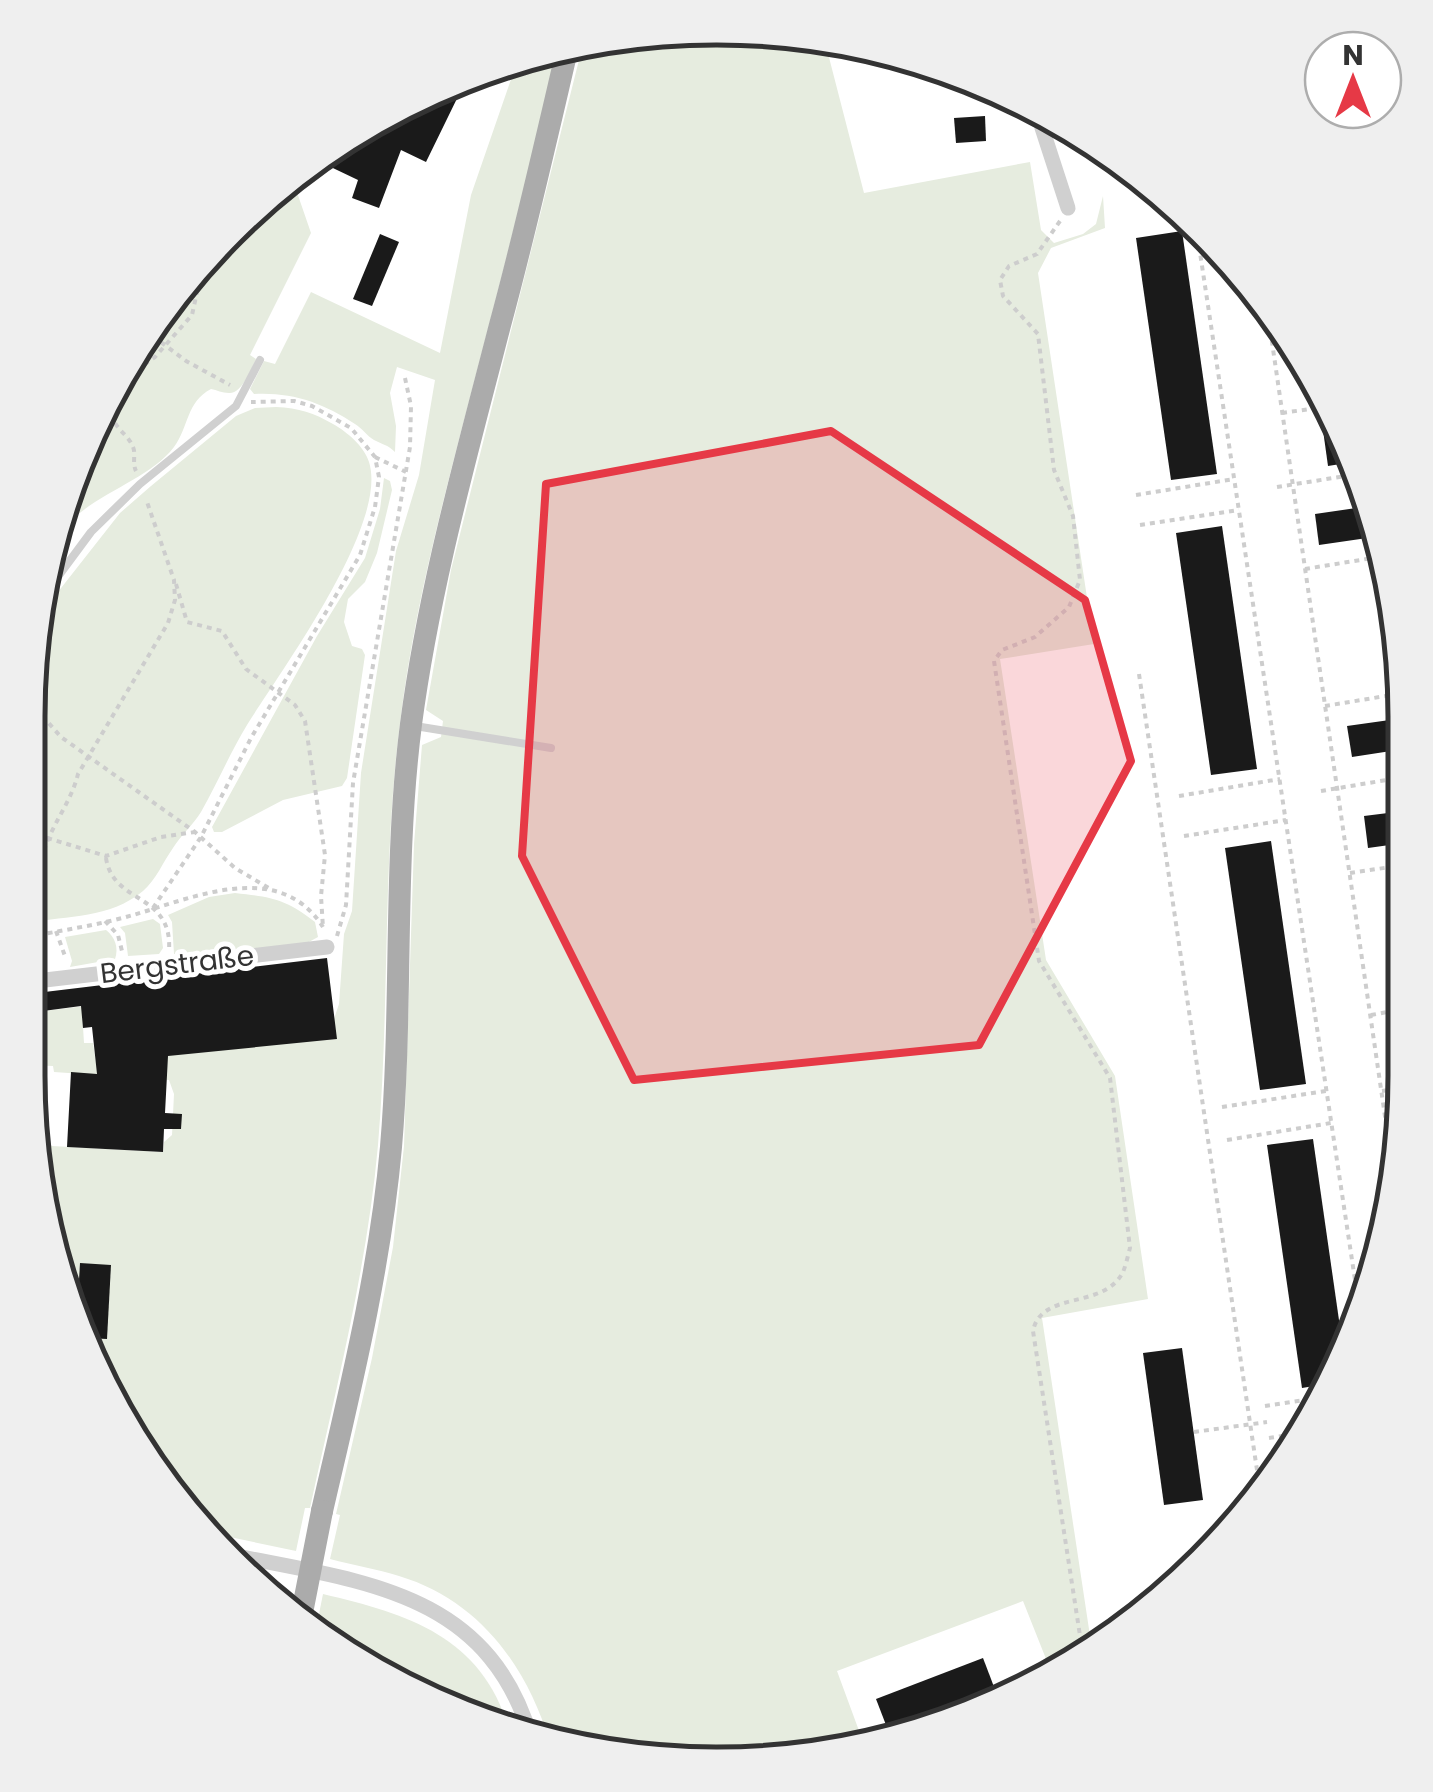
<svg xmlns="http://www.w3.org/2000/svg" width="1433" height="1792" font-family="Poppins,sans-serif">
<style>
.green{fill:#e6ecdf}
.building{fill:#1a1a1a}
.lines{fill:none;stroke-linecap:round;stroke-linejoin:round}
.path{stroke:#cdcdcd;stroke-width:4;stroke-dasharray:5 5;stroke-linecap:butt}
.lane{stroke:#d0d0d0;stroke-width:8}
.street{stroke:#d0d0d0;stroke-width:15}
.primary{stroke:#ababab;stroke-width:22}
.primary-bridge{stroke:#ababab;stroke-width:22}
.marked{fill:#e63946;fill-opacity:0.2;stroke:#e63946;stroke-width:8;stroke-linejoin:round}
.labels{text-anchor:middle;stroke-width:10;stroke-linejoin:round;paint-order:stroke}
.street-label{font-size:28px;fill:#333;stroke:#fff}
.rim{fill:none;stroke:#333;stroke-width:5}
</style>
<rect width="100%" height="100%" fill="#fff"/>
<g class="green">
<path d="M671,29L806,33L824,38L864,193L1030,162L1041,230L1054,243L1083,234L1096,224L1103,196L1105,228L1051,248L1038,273L1094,644L1000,659L1046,960L1115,1076L1148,1299L1042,1318L1092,1649L1052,1674L1023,1601L837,1671L865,1747L851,1751L672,1763L550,1743C527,1666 479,1600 399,1576C377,1569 353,1565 330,1559L340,1515L336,1514L372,1358L393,1247L404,1146L414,844L422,745L441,737L443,721L426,710L451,570L583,44Z"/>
<path d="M558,48C533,153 507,258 479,363C448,482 415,600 400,723C382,863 390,1005 378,1145C367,1268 336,1388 310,1508H305L296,1551L206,1532L120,1419L51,1253L52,1166L39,1165L36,1137L52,1146L163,1152L164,1142L172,1135L174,1094L169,1080L54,1072L53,1066L28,1065V1013L329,976L330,982L82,1011L84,1043H93L96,1063L334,1019L339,1004L344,934L352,911L361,773L396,551L419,475L435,380L397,367L390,393L396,426L395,452C387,444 383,445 374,440C367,436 362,428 355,424C323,403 293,392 254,394L250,389L264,361L275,364L311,292L440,353L471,195L518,59Z"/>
<path d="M291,175L311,233L250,355L256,359C251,369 242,394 229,393C222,393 217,390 211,389C186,402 189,427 174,447C148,481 93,493 62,530L80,453L199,262Z"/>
<path d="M276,407C299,408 314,413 333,424C347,432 364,446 369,462C389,524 281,671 247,725C230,753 217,784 201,812C193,825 181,835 173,848C163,862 156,880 143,891C109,919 69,915 28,923L29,671L43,611L120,513L151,486L236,416L255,408Z"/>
<path d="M384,478L390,481L392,490L377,553L365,582L348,599L344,622L352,646L362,649L365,655L347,778L342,786L283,800L222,832H214L212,827L317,636L365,558L380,509Z"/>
<path d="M235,893C271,897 286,899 315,922L318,937L307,943L210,954H174L172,922L168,915L209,897Z"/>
<path d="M153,919L160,924L163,948L159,954L128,956L125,933L120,927Z"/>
<path d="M106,930C115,937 119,948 115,959L70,967L72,961L65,937Z"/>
<path d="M323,1594C408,1614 481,1636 509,1729L372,1672L316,1629Z"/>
</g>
<g class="building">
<path d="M467,78L426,162L401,150L379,208L352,198L358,180L314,159L411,99Z"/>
<path d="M985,116L986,141L956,143L954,118Z"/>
<path d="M1182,231L1217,474L1171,480L1136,238Z"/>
<path d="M380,234L399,242L372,306L353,299Z"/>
<path d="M1340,428L1353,462L1328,466L1323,430Z"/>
<path d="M1370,506L1381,536L1319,545L1315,514Z"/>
<path d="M1222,526L1257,769L1211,775L1176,533Z"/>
<path d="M1404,718V749L1352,757L1347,726Z"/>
<path d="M1404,811V843L1368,848L1364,816Z"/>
<path d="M1271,841L1306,1084L1260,1090L1225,848Z"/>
<path d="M327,958L337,1039L168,1056L165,1113L182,1114L181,1129H164L163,1152L67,1147L71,1072L97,1074L92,1027L83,1028L81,1006L28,1013V994Z"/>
<path d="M1313,1139L1344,1355L1332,1383L1302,1388L1267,1145Z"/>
<path d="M80,1263L111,1265L107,1339L86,1338L77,1316Z"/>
<path d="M1182,1348L1203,1500L1164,1505L1143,1353Z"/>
<path d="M983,1658L999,1700L891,1738L876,1699Z"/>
</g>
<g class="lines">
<g class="path">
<path d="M1060,221L1037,254L1009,266L1000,280L1003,296L1038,334L1054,470L1073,516L1080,580L1069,607L1035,637L1002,650L994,661L1039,961L1110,1078L1130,1248C1128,1255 1126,1265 1123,1272C1104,1310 1041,1290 1033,1331L1083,1655"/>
<path d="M1196,226L1360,1313"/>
<path d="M1266,301L1394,1178"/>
<path d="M1270,333L1284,331"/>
<path d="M153,336L186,361L230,385"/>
<path d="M128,376L155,357L192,315L199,283L227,236"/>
<path d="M110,404C112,431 126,430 133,447C136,454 132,463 136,471"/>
<path d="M1282,413L1331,406"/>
<path d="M375,457L406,472"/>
<path d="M1277,487L1358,474"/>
<path d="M1136,495L1234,479"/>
<path d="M1140,525L1239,510"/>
<path d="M1305,569L1385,556"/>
<path d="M176,584L187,622L222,631L246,669L295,705L305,721L325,855L321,896L323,928"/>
<path d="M1139,674L1261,1497"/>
<path d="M29,701L61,737L195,832L235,868L272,890"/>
<path d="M1325,706L1404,693"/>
<path d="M1321,791L1404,777"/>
<path d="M1179,796L1280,779"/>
<path d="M28,832L106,856L161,837L195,832"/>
<path d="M1184,836L1286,820"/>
<path d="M106,858C113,905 173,892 169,951"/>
<path d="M1350,873L1404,865"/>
<path d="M28,898C35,883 38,870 43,854C51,825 71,803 78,774L168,623L175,600L174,580L146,499"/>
<path d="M153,908L201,837L251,738L360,555L375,507L379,477L375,457L351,428L312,406L294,401L251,402"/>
<path d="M105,921L118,935L123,955"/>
<path d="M56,931L66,959"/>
<path d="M337,936L346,905L353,783L410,447L411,406L405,378"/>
<path d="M28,937C63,930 99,925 133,915C193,898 279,858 323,927"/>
<path d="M1371,1015L1404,1009"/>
<path d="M1382,1091L1404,1088"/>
<path d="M1222,1107L1326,1091"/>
<path d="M1227,1140L1331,1123"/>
<path d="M1265,1406L1324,1397"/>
<path d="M1194,1432L1267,1422"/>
<path d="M1269,1438L1302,1433"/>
</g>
<g class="lane">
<path d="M48,590L91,532L140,484L236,406L260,360"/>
<path d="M415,726L551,748"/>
</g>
<g class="street">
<path d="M1041,111L1042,128L1068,208"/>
<path d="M28,982L327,947"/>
<path d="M222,1553C354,1581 487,1587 531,1738"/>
</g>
<path class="primary" d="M322,1511C350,1390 380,1270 391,1147C403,1006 393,864 411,724C429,588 466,457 500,325C525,233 546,140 568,46"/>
<path class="primary-bridge" d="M301,1618L322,1511"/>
</g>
<path class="marked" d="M831,431L1085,600L1131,761L979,1045L634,1080L522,856L546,484Z"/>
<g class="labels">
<g class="street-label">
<text transform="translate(177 964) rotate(-7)" y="10">Bergstraße</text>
</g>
</g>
<path d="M0 0H1433V1792H0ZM716 45H717A671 671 0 0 1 1388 716V1076A671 671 0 0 1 717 1747H716A671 671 0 0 1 45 1076V716A671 671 0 0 1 716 45Z" fill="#efefef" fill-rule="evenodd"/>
<path class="rim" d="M716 45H717A671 671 0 0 1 1388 716V1076A671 671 0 0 1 717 1747H716A671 671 0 0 1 45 1076V716A671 671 0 0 1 716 45Z"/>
<g transform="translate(1353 80)"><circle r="48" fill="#ffffff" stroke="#adadad" stroke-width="2.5"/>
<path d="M0-8L18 38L0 25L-18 38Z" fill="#e63946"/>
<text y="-15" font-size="28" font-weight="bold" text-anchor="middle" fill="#333333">N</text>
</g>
</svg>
